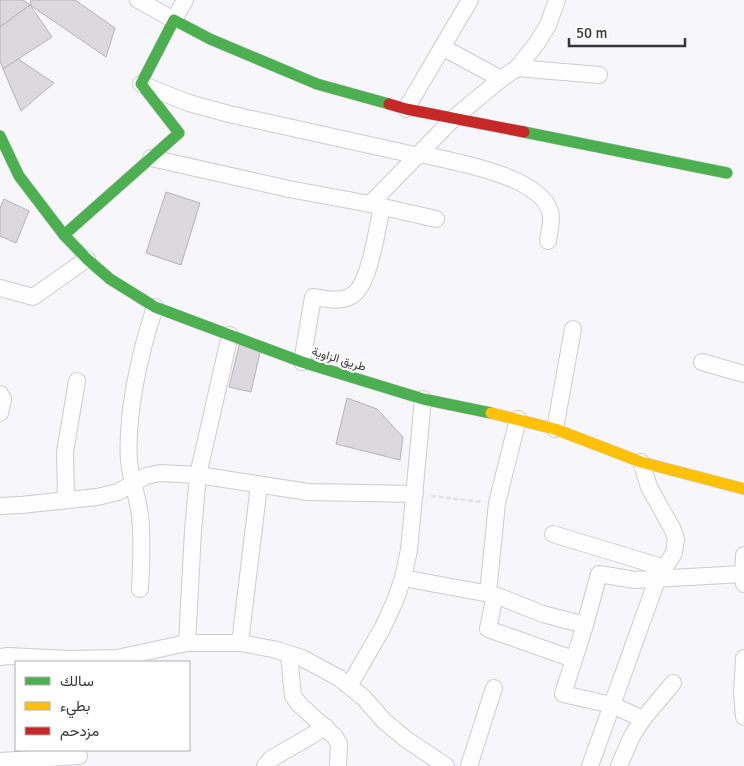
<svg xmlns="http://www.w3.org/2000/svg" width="744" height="766" font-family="Signika,Vazirmatn,sans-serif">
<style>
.building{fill:#dbd9dd;stroke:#b4b3b6}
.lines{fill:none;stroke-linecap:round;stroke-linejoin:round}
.street-casing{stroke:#cccbce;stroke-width:18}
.fast-casing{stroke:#cccbce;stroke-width:12}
.slow-casing{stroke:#cccbce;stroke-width:12}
.jam-casing{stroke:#cccbce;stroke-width:12}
.path{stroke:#e2e2e2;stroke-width:2.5;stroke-dasharray:5 2.5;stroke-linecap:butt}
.street{stroke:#fefefe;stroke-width:16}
.fast{stroke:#4caf50;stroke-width:11}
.slow{stroke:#ffc107;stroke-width:11}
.jam{stroke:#c62828;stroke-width:11}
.labels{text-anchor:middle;stroke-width:4.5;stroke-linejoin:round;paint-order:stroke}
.street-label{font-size:12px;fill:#373639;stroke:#fff}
</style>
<rect width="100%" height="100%" fill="#f7f6fb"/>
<g class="building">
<path d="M0,0H23L30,5L0,27Z"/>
<path d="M31,0H75L115,28L106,57L30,5Z"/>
<path d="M30,5L52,37L3,69L0,61V27Z"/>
<path d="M18,59L54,83L21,111L3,69Z"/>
<path d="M166,192L200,203L181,265L146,253Z"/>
<path d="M4,199L29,211L16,243L0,236V208Z"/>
<path d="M240,342L261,348L251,392L229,387Z"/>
<path d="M347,398L377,409L403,437L400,460L336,444Z"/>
</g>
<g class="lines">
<defs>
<g id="street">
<path d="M138,0L174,20L185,0"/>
<path d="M442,47L501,79"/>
<path d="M517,68L599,75"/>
<path d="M141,84L189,103L229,114L419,156"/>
<path d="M406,109L470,0"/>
<path d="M421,154C454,162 538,175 550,211C553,220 549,232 548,241"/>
<path d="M151,158L289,189L370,204L436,219"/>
<path d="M370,204L455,117L501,79L517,68L537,43L548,25L557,0"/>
<path d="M0,288L33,297L87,259"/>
<path d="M302,362L313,297C326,299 343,303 354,294C370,282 377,228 382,207"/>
<path d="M702,362L744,374"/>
<path d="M0,394L3,399L0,413"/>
<path d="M555,429L573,329"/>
<path d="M66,500L65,452L77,381"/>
<path d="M0,506L21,505L97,497L118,492L146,476L160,473L198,475L308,492L415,494"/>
<path d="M553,534L665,568"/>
<path d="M743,574L744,555"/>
<path d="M403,578L495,595L543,614L585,625L599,574L635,580L743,574L744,584"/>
<path d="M140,589C141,565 143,540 140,516C138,497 131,480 129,461C126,413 140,352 155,307"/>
<path d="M488,593L497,503L518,419"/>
<path d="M495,595L488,629L573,659"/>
<path d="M585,625L563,694L612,705L643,719"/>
<path d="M187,643L193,531L198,475L230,335"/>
<path d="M240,643L259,485"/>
<path d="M289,654L293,696L299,704L335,737L339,744L338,766"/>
<path d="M0,657L8,656L70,659L117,658L187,643H240L273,649L302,658L339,678L364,698L384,721L407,740L446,766"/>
<path d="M744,658L742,693L744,717"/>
<path d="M349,686L382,629L395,601L403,578L409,550L423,399"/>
<path d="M0,761L79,756"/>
<path d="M265,766L271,759L326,727"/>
<path d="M469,766L494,688"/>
<path d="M590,766L657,580L674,553L676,539L673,530L649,487L641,462"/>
<path d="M619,766L632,736L643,719L673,683"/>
</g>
<g id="fast">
<path d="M524,132L727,173"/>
<path d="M0,136L19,176L64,235L87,259L110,279L155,307L302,362L423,399L491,413"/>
<path d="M64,235L179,133L141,84L174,20L210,39L317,84L389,104"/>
</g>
<path id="slow" d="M491,413L555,429L641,462L744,489"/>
<path id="jam" d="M389,104L406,109L524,132"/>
</defs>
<use href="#street" class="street-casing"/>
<use href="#fast" class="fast-casing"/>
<use href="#slow" class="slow-casing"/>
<use href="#jam" class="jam-casing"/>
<path class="path" d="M431,496L483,502"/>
<use href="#street" class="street"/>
<use href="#fast" class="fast"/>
<use href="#slow" class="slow"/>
<use href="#jam" class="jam"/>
</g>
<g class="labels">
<g class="street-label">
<text transform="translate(339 359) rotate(17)" y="4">طريق الزاوية</text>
</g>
</g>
<rect x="15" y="661" width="175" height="90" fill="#ffffff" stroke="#afafb0"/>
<rect x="25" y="677" width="25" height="8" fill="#4caf50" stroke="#afafb0"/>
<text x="60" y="686" font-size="15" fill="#373639">سالك</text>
<rect x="25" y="702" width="25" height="8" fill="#ffc107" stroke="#afafb0"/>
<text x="60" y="711" font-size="15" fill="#373639">بطيء</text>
<rect x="25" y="727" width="25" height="8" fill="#c62828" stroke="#afafb0"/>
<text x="60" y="736" font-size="15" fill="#373639">مزدحم</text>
<path d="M569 38v8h116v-8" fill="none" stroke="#373639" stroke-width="2.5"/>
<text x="576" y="38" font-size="15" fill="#373639" stroke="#ffffff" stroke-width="4" paint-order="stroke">50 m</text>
</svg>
